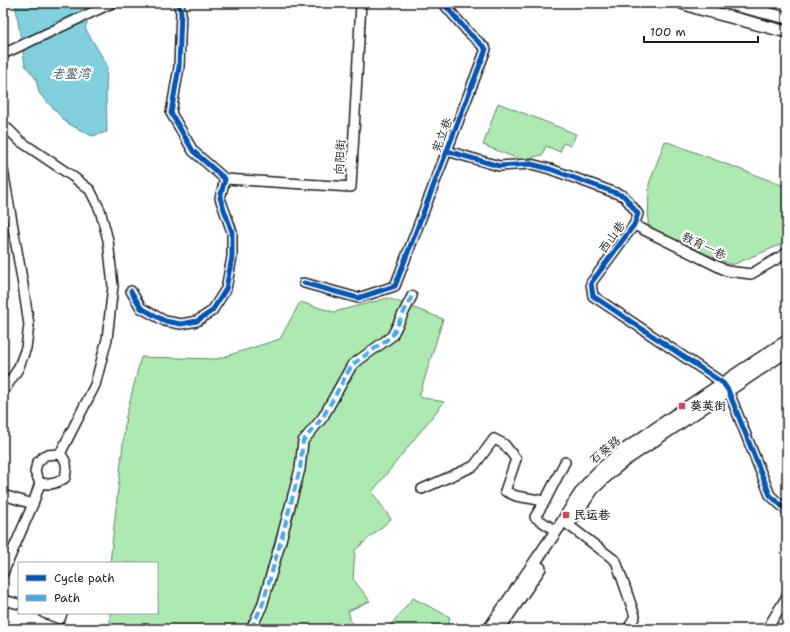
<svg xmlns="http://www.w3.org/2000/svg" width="790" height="632" font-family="'Shantell Sans','LXGW WenKai TC',sans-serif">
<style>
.green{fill:#aceab2;stroke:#648367}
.water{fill:#81d0dd;stroke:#598890}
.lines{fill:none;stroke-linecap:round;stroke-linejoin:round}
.minor-casing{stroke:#1c1c1c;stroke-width:12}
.major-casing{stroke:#1c1c1c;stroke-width:14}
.minor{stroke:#fff;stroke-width:9}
.major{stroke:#fff;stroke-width:11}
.quiet{stroke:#3fa9f5;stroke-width:4;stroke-dasharray:8 4;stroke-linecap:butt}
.cycleway-casing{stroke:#fff;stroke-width:8}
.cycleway{stroke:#0057b8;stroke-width:5}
.poi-dot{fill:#d1495b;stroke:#fff;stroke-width:1.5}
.labels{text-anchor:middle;stroke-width:4;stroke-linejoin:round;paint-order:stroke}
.street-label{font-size:12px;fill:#1c1c1c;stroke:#fff}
.poi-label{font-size:12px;font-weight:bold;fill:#1c1c1c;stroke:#fff;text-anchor:start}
.water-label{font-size:13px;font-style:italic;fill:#3f5b60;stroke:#fff}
</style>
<rect width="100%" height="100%" fill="#fff"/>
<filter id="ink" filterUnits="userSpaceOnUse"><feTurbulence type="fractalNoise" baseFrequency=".025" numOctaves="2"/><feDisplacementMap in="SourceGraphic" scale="8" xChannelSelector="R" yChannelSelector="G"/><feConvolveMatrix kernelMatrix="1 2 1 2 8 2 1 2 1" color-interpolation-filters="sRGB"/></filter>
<g filter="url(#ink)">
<g class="green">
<path d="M498,103L576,134L571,146L563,143L560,152L546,146L542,155L521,160L483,145Z"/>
<path d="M665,141L787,187V242L732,265L648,229L649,184Z"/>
<path d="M388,298L443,319L419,397L444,402L372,492L391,519L355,550L353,579L370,601L348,611L353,629H110V613H157V563H110L126,416L141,357L217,359L280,339L300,302L334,312Z"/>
<path d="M413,598L450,617L447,629H387Z"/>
</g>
<path class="water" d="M15,3H95L85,28L107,65L106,95L107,132L92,136L67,123L39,93L36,79L25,65Z"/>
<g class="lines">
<defs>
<g id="minor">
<path d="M3,54L112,3"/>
<path d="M3,126L8,129L20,141L72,176L90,190L100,210L108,240L113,286L107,339L95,385L60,454"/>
<path d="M447,151L499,166L531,164L550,169L624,196L638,214L634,225L591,283L593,296L723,383L728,390L770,495L787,511"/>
<path d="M3,170L23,285L29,325L26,348L18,369L3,392"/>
<path d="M225,179L351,187L361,3"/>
<path d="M634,225L727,271L751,274L787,253"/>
<path d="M304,283L358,298L395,286L486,49L468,32L443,3"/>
<path d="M131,291L141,308L165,321L181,324L197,321L212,311L226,289L232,257V232L220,198L225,179L193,151L171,113L179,67L181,12L178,3"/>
<path d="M422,489L474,466L494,439L504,444L516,459L505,491L516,496L545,501"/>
<path d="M3,495L33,504"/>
<path d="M563,521L616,561L635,616L628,629"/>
<path d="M556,531L535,517L545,501L565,462"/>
<path d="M3,573L33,504L40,483L35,472L37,463L45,455L60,454C68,462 67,467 65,478C55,484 51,485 40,483"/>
<path d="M3,600L19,604"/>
<path d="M44,613L60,619L62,613"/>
<path d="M251,629L262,606L280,544L300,469L303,441L323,417L352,365L392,336L412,296"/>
<path d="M767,629L787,596"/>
</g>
<g id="major">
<path d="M682,3L700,9L787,32"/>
<path d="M726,3L787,18"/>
<path d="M570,522L593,489L613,470L624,461L787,351"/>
<path d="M489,629L563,521C572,505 582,489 594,476C615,454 641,439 665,422C705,395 746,367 787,341"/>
<path d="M499,629L540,568"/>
</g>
</defs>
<use href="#minor" class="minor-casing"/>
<use href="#major" class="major-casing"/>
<use href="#minor" class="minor"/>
<use href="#major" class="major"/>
<path class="quiet" d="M251,629L262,606L280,544L300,469L303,441L323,417L352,365L392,336L412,296"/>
<defs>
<g id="cycleway">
<path d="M447,151L499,166L531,164L550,169L624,196L638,214L634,225L591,283L593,296L723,383L728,390L770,495L787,511"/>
<path d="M304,283L358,298L395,286L486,49L468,32L443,3"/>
<path d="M131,291L141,308L165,321L181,324L197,321L212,311L226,289L232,257V232L220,198L225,179L193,151L171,113L179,67L181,12L178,3"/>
</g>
</defs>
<use href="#cycleway" class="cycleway-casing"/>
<use href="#cycleway" class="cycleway"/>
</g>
</g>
<g class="poi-dot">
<rect x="678" y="402" width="8" height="8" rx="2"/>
<rect x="562" y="511" width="8" height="8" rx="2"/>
</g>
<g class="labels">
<g class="street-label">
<text transform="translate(442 135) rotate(-69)" y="4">宪立巷</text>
<text transform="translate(340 157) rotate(-87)" y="4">向阳街</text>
<text transform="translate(612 237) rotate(-54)" y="4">西山巷</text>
<text transform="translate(704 246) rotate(26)" y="4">教育一巷</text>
<text transform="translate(605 450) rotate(-39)" y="4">石葵路</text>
</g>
<g class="poi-label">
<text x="690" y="410">葵英街</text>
<text x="574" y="519">民运巷</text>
</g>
<g class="water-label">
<text x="71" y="78">老鳖湾</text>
</g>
</g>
<rect width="790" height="632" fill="none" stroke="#fff" stroke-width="16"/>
<rect x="8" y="8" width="774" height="616" fill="none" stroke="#1c1c1c" stroke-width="1.5" filter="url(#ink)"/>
<rect x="18" y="562" width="140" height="52" fill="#ffffff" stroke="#a4a4a4"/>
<rect x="26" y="575" width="20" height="6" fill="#0057b8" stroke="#a4a4a4"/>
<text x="54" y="582" font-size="12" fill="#1c1c1c">Cycle path</text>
<rect x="26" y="595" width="20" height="6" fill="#3fa9f5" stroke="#a4a4a4"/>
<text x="54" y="602" font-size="12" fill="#1c1c1c">Path</text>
<path d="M644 36v6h114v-6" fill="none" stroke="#1c1c1c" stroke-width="2"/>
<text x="650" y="36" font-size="12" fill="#1c1c1c" stroke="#ffffff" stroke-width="3" paint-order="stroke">100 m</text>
</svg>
